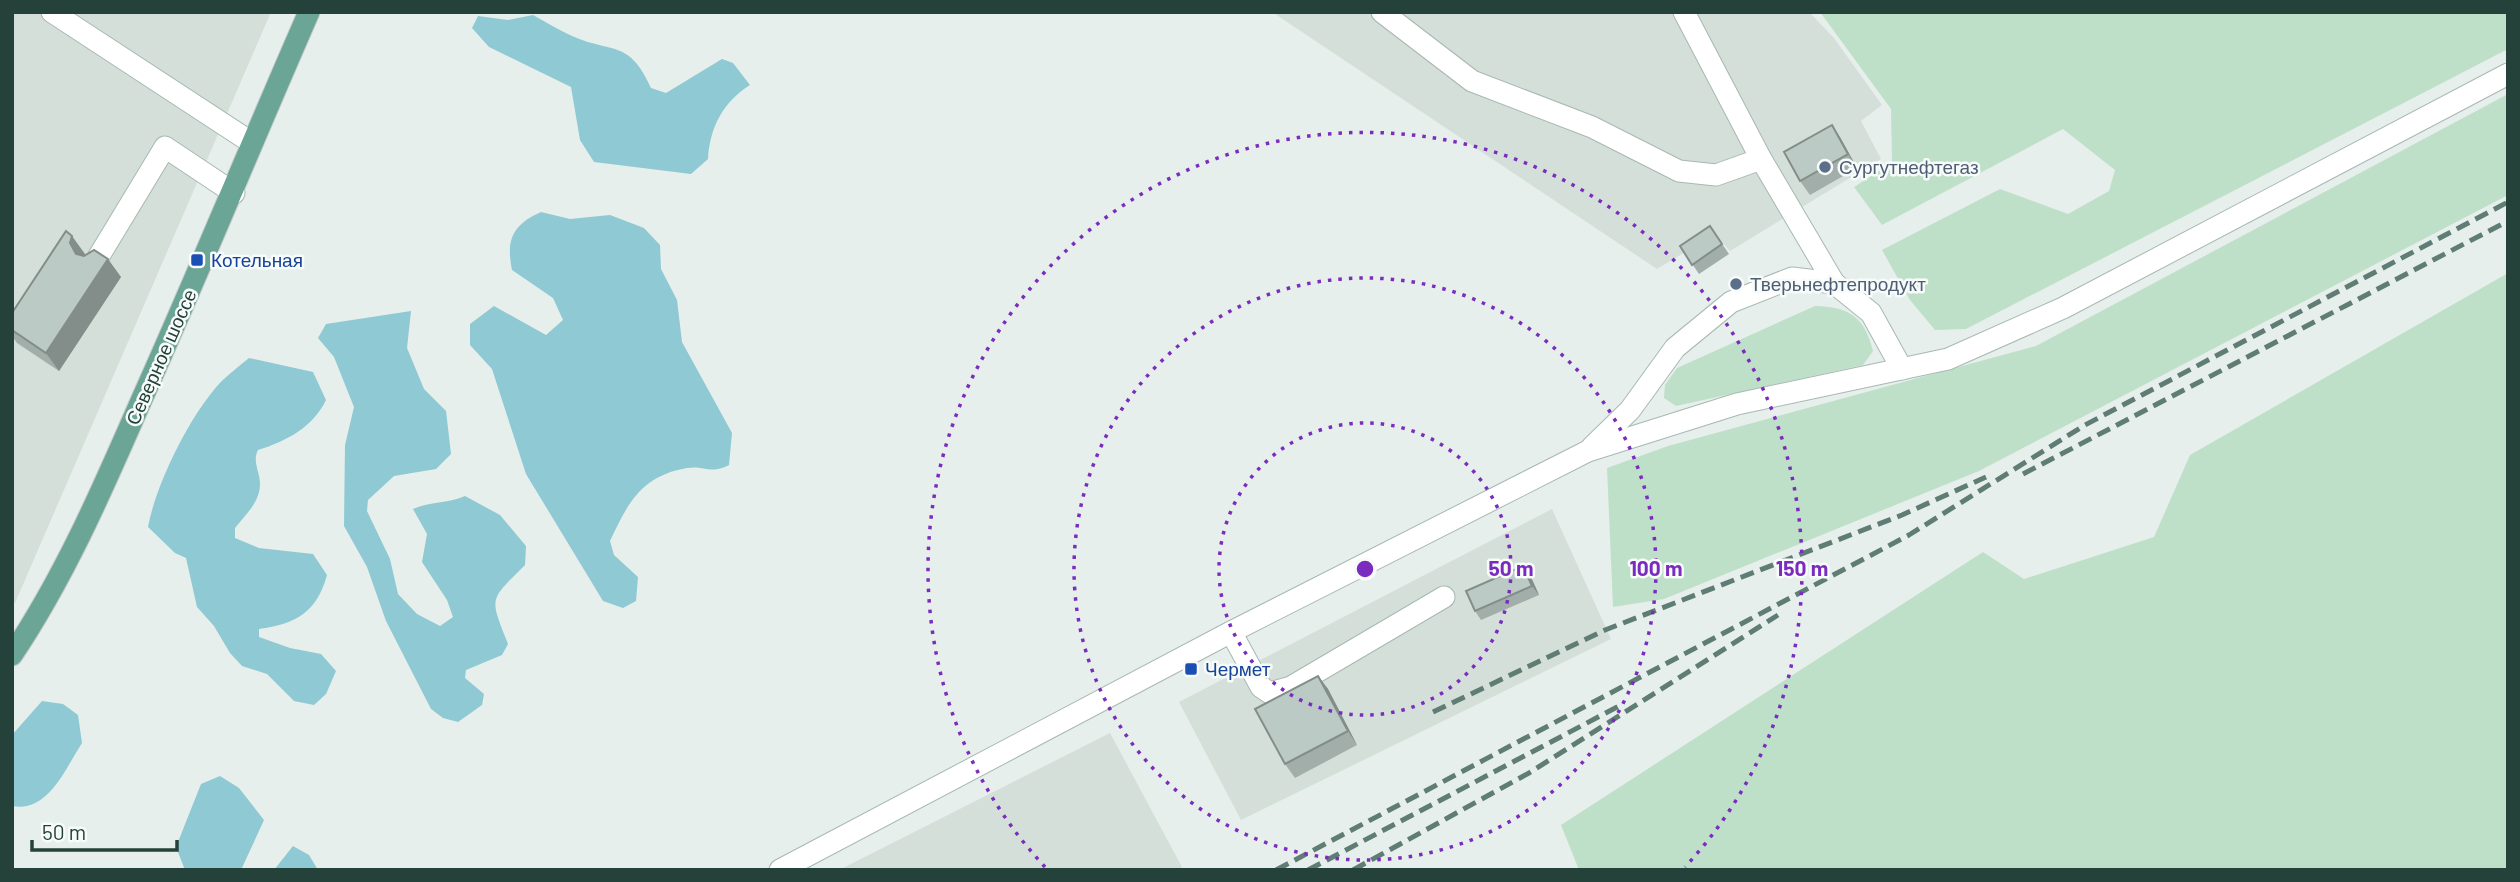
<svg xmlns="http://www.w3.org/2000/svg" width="2520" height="882" font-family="Barlow,sans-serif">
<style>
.built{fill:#d4dfda}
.green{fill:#bfe0c8}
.water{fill:#8ec9d4}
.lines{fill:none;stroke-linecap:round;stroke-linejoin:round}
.minor-casing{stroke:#a8b8b2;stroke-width:23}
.major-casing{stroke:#c2cac8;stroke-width:23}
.minor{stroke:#fff;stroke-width:21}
.major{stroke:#6aa596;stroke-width:21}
.rail{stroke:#5f7d75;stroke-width:5;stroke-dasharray:14 7;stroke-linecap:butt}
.wall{fill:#a1aea9}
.shaded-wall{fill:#838d89}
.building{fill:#bbcac4;stroke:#838d89;stroke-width:2}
.ring{fill:none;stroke:#7b2cbf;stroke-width:3.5;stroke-dasharray:3.5 7}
.service-dot{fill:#5c6f8a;stroke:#f7fbf9;stroke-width:2.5}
.transit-dot{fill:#1a4fb4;stroke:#f7fbf9;stroke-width:2.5}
.labels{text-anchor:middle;stroke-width:5;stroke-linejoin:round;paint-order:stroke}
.service-label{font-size:19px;fill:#4e5e75;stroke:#f7fbf9;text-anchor:start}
.transit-label{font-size:19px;fill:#164399;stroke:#f7fbf9;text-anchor:start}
.street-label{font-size:19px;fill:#24423a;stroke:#f7fbf9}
.centre{fill:#7b2cbf;stroke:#f7fbf9;stroke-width:3.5}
.ring-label{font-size:21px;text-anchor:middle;font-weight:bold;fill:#7b2cbf;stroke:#f7fbf9;stroke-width:5;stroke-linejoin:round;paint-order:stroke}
</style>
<rect width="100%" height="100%" fill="#e6efeb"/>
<g class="built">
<path d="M12,12H271L15,603L12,601Z"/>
<path d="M1272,12H1809L1834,38L1882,105L1861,121L1881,159L1730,251L1715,234L1657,269Z"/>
<path d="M1552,509L1611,639L1241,820L1179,702Z"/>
<path d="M1110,733L1182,867L1178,870H839Z"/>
</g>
<g class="green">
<path d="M1820,12H2508V49L1966,329L1935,330L1910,300L1882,250L2000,189L2068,214L2109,191L2115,170L2063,129L1882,225L1854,187L1892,163L1891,109Z"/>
<path d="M2508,94V195L1979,471L1664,599L1613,607L1607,468L1668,446L2036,346Z"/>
<path d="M2508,273V870H1579L1561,825L1983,552L2024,579L2154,537L2190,455Z"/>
<path d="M1815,306C1849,307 1864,316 1873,351L1863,365L1676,406L1664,398L1665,385L1677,368Z"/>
</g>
<g class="water">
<path d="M533,15C546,22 559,30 572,36C613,54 629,39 651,88L666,93L722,59L733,63L750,85C723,102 710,127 708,159L691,174L594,162L580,140L571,87L489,47L472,28L478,16L508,20Z"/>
<path d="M541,212L570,219L610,215L644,228L660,245L661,269L677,300L682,342L732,433L729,465C710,475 705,465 687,468C641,476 628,503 610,541L614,555L638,577L636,601L623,608L603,601L526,474L492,369L470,345V324L494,306L546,335L563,320L553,298L512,270C506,240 512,225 541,212Z"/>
<path d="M411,311L407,348L424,389L446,411L451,454L436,469L394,476L368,500L367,511L390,559L398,594L417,614L440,626L453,617L447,600L422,562L427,534L413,509C431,501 447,504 465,496L500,515L526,546L525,565C489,601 489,596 508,644L502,655L466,670L465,678L484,694L482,705L458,722L443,718L431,709L386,621L367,567L344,526L345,445L354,407L334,357L318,338L326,324Z"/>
<path d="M249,358L313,372L326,400C313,427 287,441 258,450C252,461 260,472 260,484C260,502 246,514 235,528V538L259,548L313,554L327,575C317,612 296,624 259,629V637L290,648L321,654L336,671L326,694L314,705L294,701L267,674L242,666L230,653L214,626L197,607L186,558L175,553L148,527C156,485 186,424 213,391C223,378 237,368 249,358Z"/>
<path d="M42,701L63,704L78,715L82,743C65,769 48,813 12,806V735Z"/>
<path d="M220,776L239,788L264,820L241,870H185L176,847L201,784Z"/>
<path d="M293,846L309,855L318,870H274Z"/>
</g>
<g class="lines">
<defs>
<g id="minor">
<path d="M52,12L252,143"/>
<path d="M1382,12L1472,81L1592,127L1679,171L1716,175L1761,159"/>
<path d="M1684,12L1761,159L1834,283"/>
<path d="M96,261L165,147L234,193"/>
<path d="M1592,447L1630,410L1675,348L1731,302L1792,278L1834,283L1871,313L1902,369"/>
<path d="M1231,632L1261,687L1270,693L1291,687L1444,597"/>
<path d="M780,870L1231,632L1588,451L1737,404L1948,359L2063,308L2508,74"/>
</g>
<path id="major" d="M12,655C65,576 103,488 141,401C199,272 252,142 309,12"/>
</defs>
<use href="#minor" class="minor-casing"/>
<use href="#major" class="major-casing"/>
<use href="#minor" class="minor"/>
<use href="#major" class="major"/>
<g class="rail">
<path d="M2023,474L2508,221"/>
<path d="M1433,712L1605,630L1902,515L1986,477"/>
<path d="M1276,870L1909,535L2085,425L2508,202"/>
<path d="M1308,870L1621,705"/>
<path d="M1353,870L1529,773L1778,615"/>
</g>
</g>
<g class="wall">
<path d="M1832,125L1841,139L1857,168L1810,195L1800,181Z"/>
<path d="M1710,226L1729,254L1699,274L1680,246Z"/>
<path d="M85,254V256L121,277L59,371L17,343L12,336V313Z"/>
<path d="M1523,566L1530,575L1539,595L1481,620L1475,611Z"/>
<path d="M1318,676L1328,689L1357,745L1295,778L1285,764Z"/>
</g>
<g class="shaded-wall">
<path d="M1832,125L1841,139L1857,168L1848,154Z"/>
<path d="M72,236L85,254L83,261L76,254L70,243Z"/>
<path d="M108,259L121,277L59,371L46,353Z"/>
<path d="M1523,566L1530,575L1539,595L1532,586Z"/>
<path d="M1318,676L1328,689L1357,745L1348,731Z"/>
</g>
<g class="building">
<path d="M1832,125L1848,154L1800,181L1784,152Z"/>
<path d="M1710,226L1722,244L1692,265L1680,246Z"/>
<path d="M66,231L72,236L70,243L76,254L84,256L94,250L108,259L46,353L12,330V313Z"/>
<path d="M1523,566L1532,586L1475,611L1466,591Z"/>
<path d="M1318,676L1348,731L1285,764L1255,709Z"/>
</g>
<g class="ring">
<circle cx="1365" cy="569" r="146"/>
<circle cx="1365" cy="569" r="291"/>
<path d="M1045 867A437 437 0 1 1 1685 867"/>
</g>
<g class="service-dot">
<circle cx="1825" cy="167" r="7"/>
<circle cx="1736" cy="284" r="7"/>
</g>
<g class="transit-dot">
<rect x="190" y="253" width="14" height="14" rx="3.5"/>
<rect x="1184" y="662" width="14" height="14" rx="3.5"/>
</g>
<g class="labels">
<g class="service-label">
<text x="1839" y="174">Сургутнефтегаз</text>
<text x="1750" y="291">Тверьнефтепродукт</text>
</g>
<g class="transit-label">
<text x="211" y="267">Котельная</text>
<text x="1205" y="676">Чермет</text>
</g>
<g class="street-label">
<text transform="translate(161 357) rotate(-66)" y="7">Северное шоссе</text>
</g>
</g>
<circle cx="1365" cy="569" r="10" class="centre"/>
<g class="ring-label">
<text x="1511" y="576">50 m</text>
<text x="1656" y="576">100 m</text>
<text x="1802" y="576">150 m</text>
</g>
<rect width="2520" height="882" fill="none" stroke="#24423a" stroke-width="28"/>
<path d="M32 840v10h145v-10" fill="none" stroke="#24423a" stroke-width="3.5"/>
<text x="42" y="840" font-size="21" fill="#24423a" stroke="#f7fbf9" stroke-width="5" paint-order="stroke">50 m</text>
</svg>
